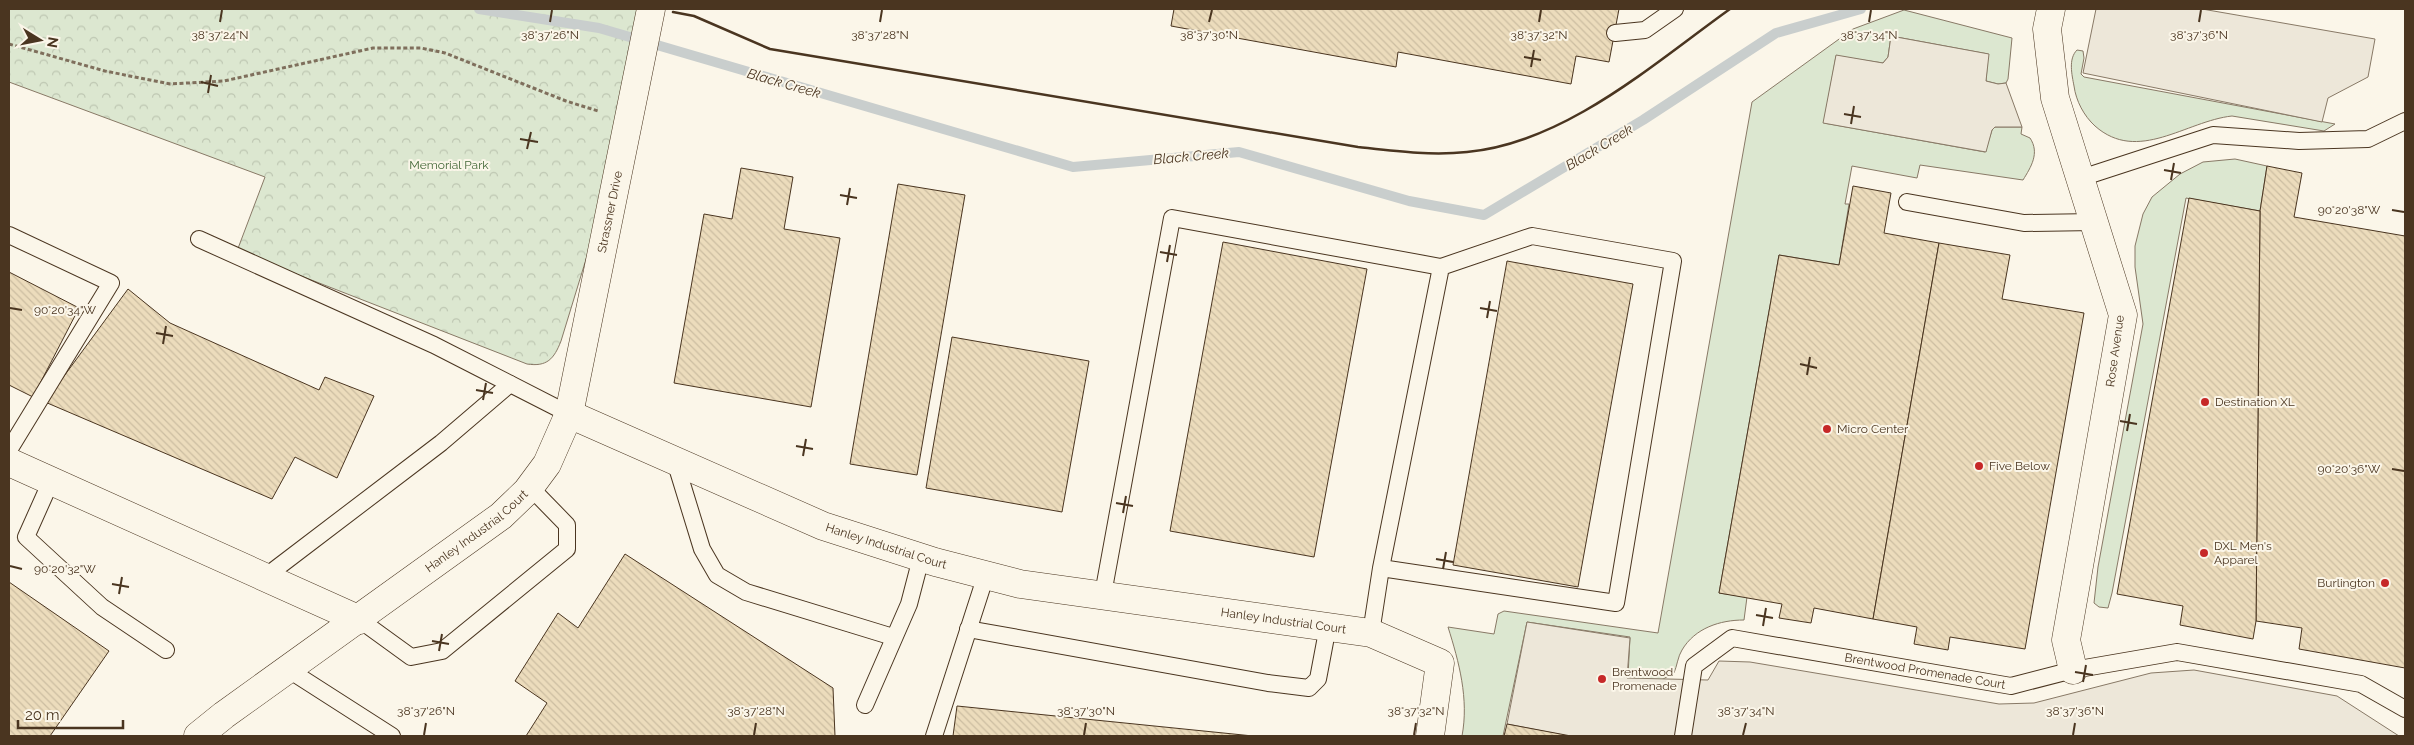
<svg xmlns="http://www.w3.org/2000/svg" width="2414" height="745" font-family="Raleway,sans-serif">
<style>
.green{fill:#dce7d0;stroke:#887966}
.park{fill:url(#park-crowns);stroke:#887966}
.parking{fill:#ede7d9;stroke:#887966}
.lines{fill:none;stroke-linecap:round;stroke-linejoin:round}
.stream{stroke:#c9cecd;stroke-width:10}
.building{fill:url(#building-back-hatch);stroke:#4a3520}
.service-casing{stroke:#4a3520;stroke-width:18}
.minor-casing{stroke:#4a3520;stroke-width:29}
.tertiary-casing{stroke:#4a3520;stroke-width:29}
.path{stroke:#7f6f5c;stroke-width:3;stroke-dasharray:4 2.5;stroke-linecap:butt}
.service{stroke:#fbf6e9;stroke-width:16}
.minor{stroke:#fbf6e9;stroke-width:28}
.tertiary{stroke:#fbf6e9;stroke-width:28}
.wall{stroke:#4a3520;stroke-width:2.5}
.ticks{fill:none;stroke:#4a3520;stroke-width:2}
.poi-dot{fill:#c62828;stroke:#fbf6e9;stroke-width:2}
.labels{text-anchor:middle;stroke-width:4;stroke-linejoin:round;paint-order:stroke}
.park-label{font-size:12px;fill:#436837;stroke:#fbf6e9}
.street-label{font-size:12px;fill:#4a3520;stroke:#fbf6e9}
.poi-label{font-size:12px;fill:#4a3520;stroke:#fbf6e9;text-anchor:start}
.water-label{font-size:14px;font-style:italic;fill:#4a3520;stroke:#fbf6e9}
.ticks-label{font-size:12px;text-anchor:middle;fill:#4a3520;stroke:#fbf6e9;stroke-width:4;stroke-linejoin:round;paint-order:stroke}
</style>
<defs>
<pattern id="park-crowns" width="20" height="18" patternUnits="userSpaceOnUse" patternTransform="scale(1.25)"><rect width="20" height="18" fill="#dce7d0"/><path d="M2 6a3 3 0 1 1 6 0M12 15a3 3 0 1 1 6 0" fill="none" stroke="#bec7b2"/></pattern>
<pattern id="building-back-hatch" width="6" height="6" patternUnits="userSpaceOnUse" patternTransform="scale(1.25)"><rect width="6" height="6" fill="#ecdcbc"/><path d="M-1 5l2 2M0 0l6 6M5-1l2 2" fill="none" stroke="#ccbda1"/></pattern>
</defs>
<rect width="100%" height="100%" fill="#fbf6e9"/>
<g class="green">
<path d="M1904,10L2012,38L2008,79L2006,83L1998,84L1986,81L1988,54L1891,36L1888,57L1883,63L1836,56L1824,123L1985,152L1992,130L1995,127H2022L2021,134L2030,138C2040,153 2031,167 2023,180L1920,165L1917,178L1852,166L1845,204H1849L1839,265L1779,255L1719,593L1747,597L1744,620C1720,620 1695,628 1682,650C1678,656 1677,666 1674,673L1654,684L1628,676L1630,637L1527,622L1503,736H1462C1469,699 1459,662 1448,627L1494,634L1498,614L1504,611L1658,633L1752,102L1853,29Z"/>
<path d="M2077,50L2083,51L2084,58L2081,74L2084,77L2335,124L2324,131L2232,116C2186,121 2138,164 2095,126C2084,116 2076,101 2074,86C2072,75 2068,59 2077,50Z"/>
<path d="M2235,159L2267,166L2260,211L2186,198L2112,593L2108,608L2099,607L2094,603L2098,567L2143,324L2135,267V246L2143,214L2152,197L2180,174L2203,162Z"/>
</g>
<path class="park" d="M9,9H651L628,122L561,341C554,359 547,367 527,364L237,251L265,177L9,82Z"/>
<g class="parking">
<path d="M2096,9H2202L2375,39L2368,77L2328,98L2322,122L2083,73Z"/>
<path d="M1891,36L1989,54L1986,81L1998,84L2006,83L2022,127H1995L1992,130L1986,152L1823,123L1836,55L1883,63L1888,57Z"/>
<path d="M1527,622L1630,638L1627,678L1708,680L1719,661L1750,662L1999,704L2034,703L2151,673L2194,670L2337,696L2399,736H1568L1507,724Z"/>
</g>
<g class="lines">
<path class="stream" d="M479,9L599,28L1073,167L1239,152L1409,201L1484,215L1643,120L1776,33L1861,9"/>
</g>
<g class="building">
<path d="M1174,9H1619L1609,62L1576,56L1571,84L1398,52L1396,67L1171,26Z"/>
<path d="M2267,166L2302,173L2294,217L2405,236V668L2299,649L2302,628L2256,621L2260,211Z"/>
<path d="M741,168L793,177L784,229L840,238L811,407L674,383L704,214L732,219Z"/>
<path d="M898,184L965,195L917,475L850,464Z"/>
<path d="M1853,186L1891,193L1884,233L1939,243L1873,619L1814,608L1811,623L1779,618L1782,604L1719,593L1779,255L1839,265Z"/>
<path d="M2189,198L2260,211L2256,621L2253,639L2180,625L2183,606L2117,594Z"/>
<path d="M1223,242L1367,269L1314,557L1170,531Z"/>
<path d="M1939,243L2010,255L2002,299L2084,313L2025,649L1950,637L1948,650L1914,644L1917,627L1873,619Z"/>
<path d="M1507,261L1633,284L1578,587L1453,565Z"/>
<path d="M9,272L79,308L33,397L9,385Z"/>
<path d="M128,289L170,323L319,390L325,377L374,396L337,478L295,457L272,499L45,402Z"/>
<path d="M952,337L1089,361L1062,512L926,488Z"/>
<path d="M625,554L833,688L835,736H526L547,703L515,681L558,613L578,628Z"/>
<path d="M9,582L109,651L50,736H9Z"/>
<path d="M957,706L1253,736H953Z"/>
<path d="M1507,724L1571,736H1504Z"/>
</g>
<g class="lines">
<defs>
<g id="service">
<path d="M1615,33L1645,30L1675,9"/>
<path d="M2081,178L2213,135L2299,141L2368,139L2405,121"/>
<path d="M1907,202L2024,223L2095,222"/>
<path d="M9,235L111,283L9,450"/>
<path d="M199,239L434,345L569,414"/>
<path d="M675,461L702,549L717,575L746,592L893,637"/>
<path d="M51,481L26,537L102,607L166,650"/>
<path d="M265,577L441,443L510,384"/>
<path d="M1103,594L1172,218L1441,267"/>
<path d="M360,620L411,657L442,651L567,549V525L530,487"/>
<path d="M968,629L1268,683L1309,688L1318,679L1328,626"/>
<path d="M1371,633L1381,568L1441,267L1532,236L1673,261L1616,603L1381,568"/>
<path d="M289,670L392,736"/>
<path d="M865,705L909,604L921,558"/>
<path d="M934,736L986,575"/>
<path id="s1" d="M1683,736L1694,666L1732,638L2011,686L2073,670L2177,652L2361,684L2405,709"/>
</g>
<g id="minor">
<path d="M2051,9L2047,29L2055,98L2123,315L2066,640L2073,670"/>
<path id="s2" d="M569,414L823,526L935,562L1020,584L1371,633L1440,663L1430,736"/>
<path d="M9,462L360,620"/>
</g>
<g id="tertiary">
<path id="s3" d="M198,736L224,715L501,516L527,491L547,464L569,414L651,9"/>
</g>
</defs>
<use href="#service" class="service-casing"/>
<use href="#minor" class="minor-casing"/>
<use href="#tertiary" class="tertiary-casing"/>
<path class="path" d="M9,44L105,71L170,84L224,81L373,48H421L445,53L566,101L598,111"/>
<use href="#service" class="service"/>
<use href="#minor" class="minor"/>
<use href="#tertiary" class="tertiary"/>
<path class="wall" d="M673,12L694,16L770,49L1358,147C1394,151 1431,156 1467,152C1565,143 1653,64 1730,9"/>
</g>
<path class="ticks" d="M220,22L222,10M550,22L552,10M880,22L882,10M1209,22L1212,10M1539,22L1541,10M1869,22L1871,10M2199,22L2201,10M1524,57L1541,60M1531,67L1534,50M201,82L218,86M208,93L211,75M1844,114L1861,117M1851,124L1854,106M520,139L538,142M527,149L531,132M2164,170L2181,173M2171,180L2174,163M840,195L857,198M847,205L850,188M2392,210L2404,212M1160,252L1177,255M1167,262L1170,245M10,308L22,310M1480,308L1497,311M1487,318L1490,301M156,333L173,336M163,344L166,326M1800,364L1817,368M1807,375L1810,357M476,390L493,393M483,400L486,383M2120,421L2137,424M2127,431L2130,414M796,446L813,449M803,456L806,439M2392,469L2404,471M1116,503L1133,506M1123,513L1126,496M1436,559L1453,562M10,566L22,569M1443,569L1446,552M112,584L129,587M119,594L122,577M1756,615L1773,618M1763,626L1766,608M432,641L449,644M439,651L442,634M2075,672L2093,675M2083,682L2086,665M424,735L426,723M754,735L756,723M1084,735L1086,723M1414,735L1416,723M1743,735L1746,723M2073,735L2075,723"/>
<g class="poi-dot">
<circle cx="2205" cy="402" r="5"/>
<circle cx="1827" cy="429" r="5"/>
<circle cx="1979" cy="466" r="5"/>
<circle cx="2204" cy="553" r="5"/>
<circle cx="2385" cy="583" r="5"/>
<circle cx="1602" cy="679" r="5"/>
</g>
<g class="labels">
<g class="park-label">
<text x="449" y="169">Memorial Park</text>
</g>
<g class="street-label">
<text dy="4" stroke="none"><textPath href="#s3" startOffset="705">Strassner Drive</textPath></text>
<text transform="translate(2115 351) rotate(-82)" y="4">Rose Avenue</text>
<text dy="4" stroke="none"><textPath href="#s3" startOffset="346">Hanley Industrial Court</textPath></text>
<text dy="4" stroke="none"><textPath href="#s2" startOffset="344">Hanley Industrial Court</textPath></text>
<text dy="4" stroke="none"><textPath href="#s2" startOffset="749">Hanley Industrial Court</textPath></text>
<text dy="4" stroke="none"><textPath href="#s1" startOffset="314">Brentwood Promenade Court</textPath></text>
</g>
<g class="poi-label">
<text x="2215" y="406">Destination XL</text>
<text x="1837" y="433">Micro Center</text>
<text x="1989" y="470">Five Below</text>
<text x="2214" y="550">DXL Men's<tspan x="2214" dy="14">Apparel</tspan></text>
<text x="2375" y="587" text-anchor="end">Burlington</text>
<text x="1612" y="676">Brentwood<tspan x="1612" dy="14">Promenade</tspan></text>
</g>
<g class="water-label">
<text transform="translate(784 83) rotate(16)" y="5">Black Creek</text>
<text transform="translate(1599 147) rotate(-31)" y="5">Black Creek</text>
<text transform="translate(1191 156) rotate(-5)" y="5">Black Creek</text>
</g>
</g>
<g class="ticks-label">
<text x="220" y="39">38°37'24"N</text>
<text x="550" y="39">38°37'26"N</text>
<text x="880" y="39">38°37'28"N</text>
<text x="1209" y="39">38°37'30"N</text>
<text x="1539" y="39">38°37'32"N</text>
<text x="1869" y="39">38°37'34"N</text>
<text x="2199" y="39">38°37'36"N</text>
<text x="2349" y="214">90°20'38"W</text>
<text x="65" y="314">90°20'34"W</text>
<text x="2349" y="473">90°20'36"W</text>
<text x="65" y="573">90°20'32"W</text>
<text x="426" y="715">38°37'26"N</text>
<text x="756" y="715">38°37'28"N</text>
<text x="1086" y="715">38°37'30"N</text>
<text x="1416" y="715">38°37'32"N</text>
<text x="1746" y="715">38°37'34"N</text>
<text x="2075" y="715">38°37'36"N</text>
</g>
<rect width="2414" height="745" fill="none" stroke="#4a3520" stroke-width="20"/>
<g transform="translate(40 40) rotate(100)" stroke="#fbf6e9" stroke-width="4" paint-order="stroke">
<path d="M0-4L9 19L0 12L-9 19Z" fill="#4a3520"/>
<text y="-8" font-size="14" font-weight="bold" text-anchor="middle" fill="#4a3520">N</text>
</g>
<path d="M18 720v8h105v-8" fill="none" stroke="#4a3520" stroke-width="2.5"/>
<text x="25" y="720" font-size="15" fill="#4a3520" stroke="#fbf6e9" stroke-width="4" paint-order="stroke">20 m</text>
</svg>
